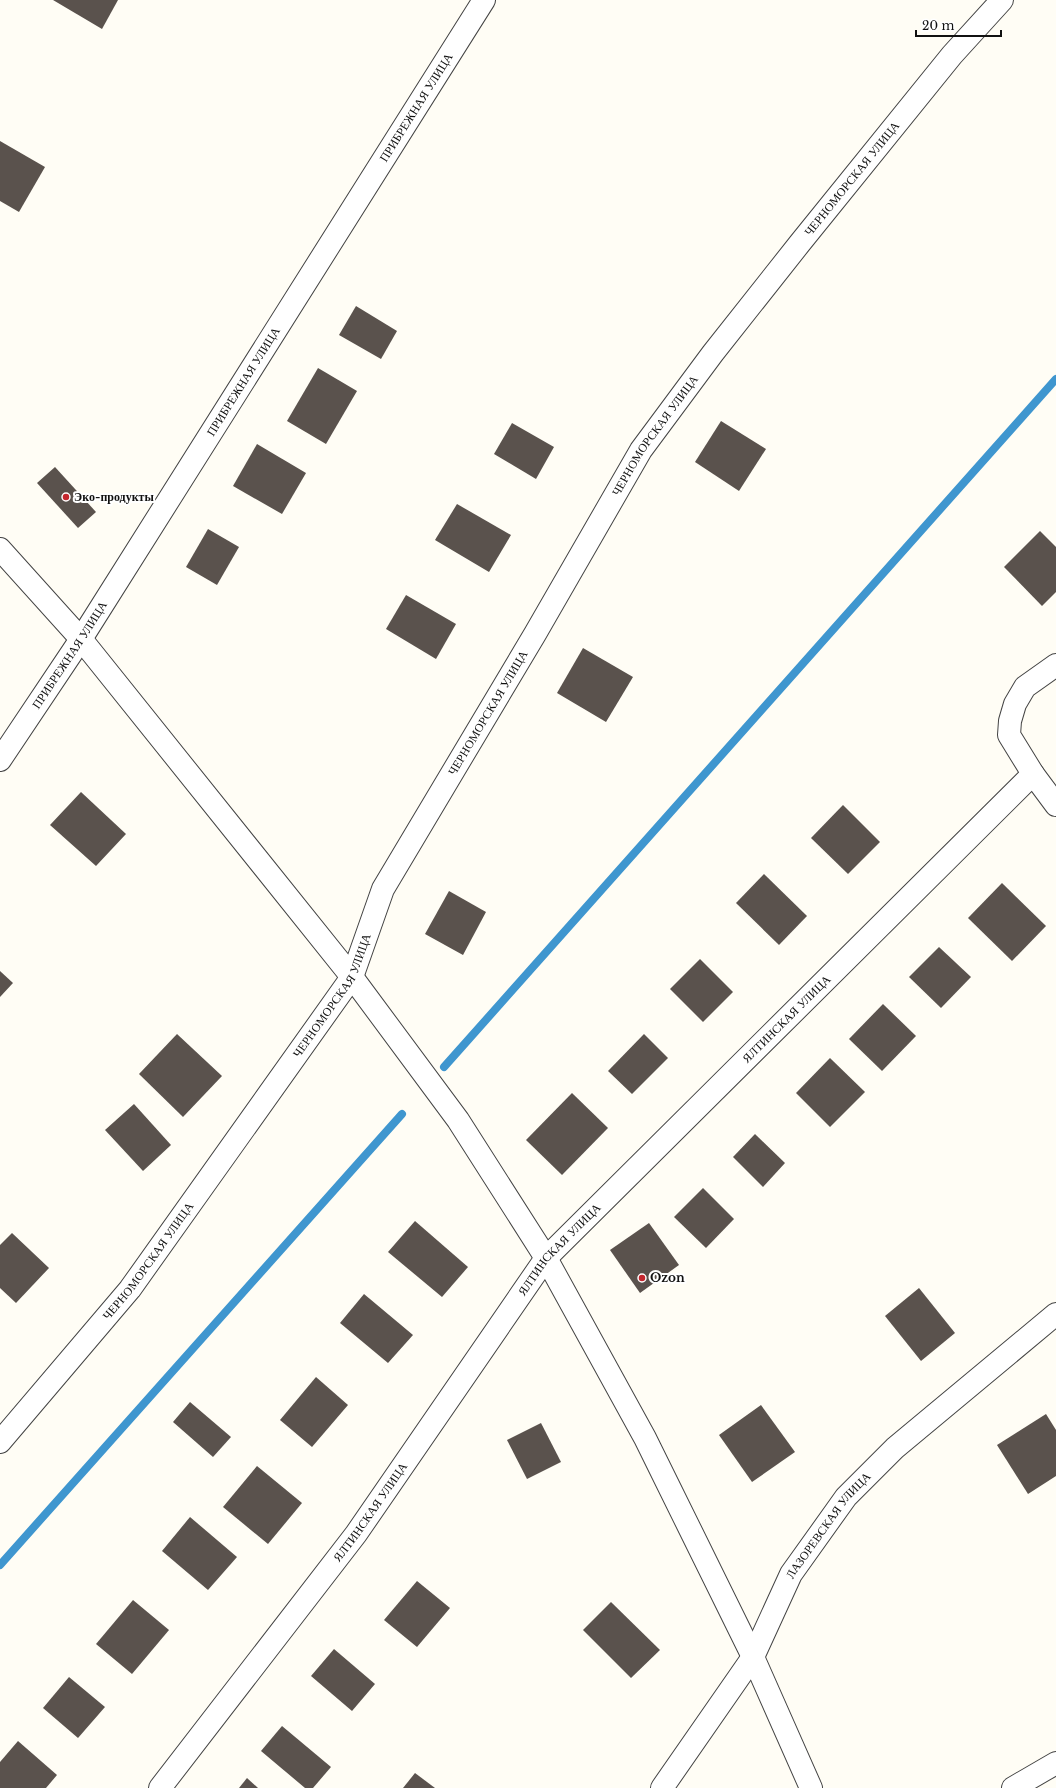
<svg xmlns="http://www.w3.org/2000/svg" width="1056" height="1788" font-family="'Libre Baskerville',serif">
<style>
.lines{fill:none;stroke-linecap:round;stroke-linejoin:round}
.stream{stroke:#3f96cf;stroke-width:8}
.building{fill:#5a524d}
.minor-casing{stroke:#444;stroke-width:24}
.minor{stroke:#fff;stroke-width:22}
.poi-dot{fill:#c4262e;stroke:#fff;stroke-width:1.5}
.labels{text-anchor:middle;stroke-width:4;stroke-linejoin:round;paint-order:stroke}
.street-label{font-size:12px;fill:#111;stroke:#fff}
.poi-label{font-size:12px;font-weight:bold;fill:#111;stroke:#fff;text-anchor:start}
</style>
<rect width="100%" height="100%" fill="#fffdf5"/>
<g class="lines">
<g class="stream">
<path d="M444,1067L1056,379"/>
<path d="M0,1565L402,1114"/>
</g>
</g>
<g class="building">
<path d="M53,0H118L102,29Z"/>
<path d="M0,141L45,167L19,212L0,201Z"/>
<path d="M356,306L397,331L381,359L339,335Z"/>
<path d="M318,368L357,391L326,444L287,421Z"/>
<path d="M721,421L766,449L739,491L695,462Z"/>
<path d="M512,423L554,447L536,479L494,454Z"/>
<path d="M257,444L306,473L282,514L233,486Z"/>
<path d="M55,467L96,512L78,528L37,483Z"/>
<path d="M457,504L511,535L489,572L435,540Z"/>
<path d="M208,529L239,547L217,585L186,567Z"/>
<path d="M1040,531L1056,547V592L1042,606L1004,567Z"/>
<path d="M406,595L456,624L436,659L386,629Z"/>
<path d="M583,648L633,677L606,722L557,693Z"/>
<path d="M81,792L126,834L96,866L50,825Z"/>
<path d="M843,805L880,842L848,874L811,838Z"/>
<path d="M764,874L807,916L779,945L736,903Z"/>
<path d="M1002,883L1046,926L1012,961L968,918Z"/>
<path d="M449,891L486,912L463,955L425,934Z"/>
<path d="M939,947L971,977L941,1008L909,977Z"/>
<path d="M700,959L733,992L703,1022L670,989Z"/>
<path d="M0,971L13,983L0,997Z"/>
<path d="M883,1004L916,1036L882,1071L849,1039Z"/>
<path d="M177,1034L222,1076L183,1117L139,1074Z"/>
<path d="M644,1034L668,1058L632,1094L608,1071Z"/>
<path d="M830,1058L865,1092L830,1127L796,1093Z"/>
<path d="M572,1093L608,1128L562,1175L526,1140Z"/>
<path d="M134,1104L171,1145L143,1171L105,1130Z"/>
<path d="M755,1134L785,1163L763,1187L733,1157Z"/>
<path d="M703,1188L734,1219L706,1248L674,1217Z"/>
<path d="M415,1221L468,1267L442,1297L388,1252Z"/>
<path d="M649,1223L679,1265L640,1293L610,1250Z"/>
<path d="M12,1233L49,1268L16,1303L0,1288V1245Z"/>
<path d="M919,1288L955,1333L921,1361L885,1316Z"/>
<path d="M364,1294L413,1335L388,1363L340,1323Z"/>
<path d="M316,1377L348,1405L312,1447L280,1420Z"/>
<path d="M190,1402L231,1437L213,1457L173,1422Z"/>
<path d="M761,1405L795,1452L752,1482L719,1435Z"/>
<path d="M1046,1414L1056,1430V1476L1028,1494L997,1445Z"/>
<path d="M541,1423L561,1462L527,1479L507,1440Z"/>
<path d="M257,1466L302,1503L268,1544L223,1507Z"/>
<path d="M190,1517L237,1557L208,1590L162,1551Z"/>
<path d="M417,1581L450,1608L417,1647L384,1620Z"/>
<path d="M133,1600L169,1630L132,1674L96,1644Z"/>
<path d="M611,1602L660,1650L631,1678L583,1630Z"/>
<path d="M334,1649L375,1684L352,1711L311,1676Z"/>
<path d="M69,1677L105,1707L78,1738L43,1708Z"/>
<path d="M282,1726L331,1767L313,1788H305L261,1751Z"/>
<path d="M18,1741L57,1775L46,1788H0V1762Z"/>
<path d="M415,1773L435,1788H403Z"/>
<path d="M247,1778L258,1788H239Z"/>
</g>
<g class="lines">
<defs>
<g id="minor">
<path d="M0,549L81,639L352,977L458,1120L546,1258L645,1438L753,1657L811,1788"/>
<path d="M1056,665L1025,687L1015,704L1010,721L1009,735L1033,774L1056,805"/>
<path id="s1" d="M0,760L81,639L484,0"/>
<path id="s2" d="M0,1442L130,1289L352,977L383,889L535,634L641,450L713,353L800,243L952,55L1002,0"/>
<path id="s3" d="M160,1788L356,1534L546,1258L1033,774"/>
<path id="s4" d="M662,1788L753,1657L791,1574L846,1497L895,1448L1056,1314"/>
<path d="M1013,1788L1056,1763"/>
</g>
</defs>
<use href="#minor" class="minor-casing"/>
<use href="#minor" class="minor"/>
</g>
<g class="poi-dot">
<circle cx="66" cy="497" r="4"/>
<circle cx="642" cy="1278" r="4"/>
</g>
<g class="labels">
<g class="street-label">
<text dy="4" stroke="none"><textPath href="#s1" startOffset="774">ПРИБРЕЖНАЯ УЛИЦА</textPath></text>
<text dy="4" stroke="none"><textPath href="#s2" startOffset="1530">ЧЕРНОМОРСКАЯ УЛИЦА</textPath></text>
<text dy="4" stroke="none"><textPath href="#s1" startOffset="450">ПРИБРЕЖНАЯ УЛИЦА</textPath></text>
<text dy="4" stroke="none"><textPath href="#s2" startOffset="1206">ЧЕРНОМОРСКАЯ УЛИЦА</textPath></text>
<text dy="4" stroke="none"><textPath href="#s1" startOffset="126">ПРИБРЕЖНАЯ УЛИЦА</textPath></text>
<text dy="4" stroke="none"><textPath href="#s2" startOffset="882">ЧЕРНОМОРСКАЯ УЛИЦА</textPath></text>
<text dy="4" stroke="none"><textPath href="#s2" startOffset="558">ЧЕРНОМОРСКАЯ УЛИЦА</textPath></text>
<text dy="4" stroke="none"><textPath href="#s3" startOffset="995">ЯЛТИНСКАЯ УЛИЦА</textPath></text>
<text dy="4" stroke="none"><textPath href="#s3" startOffset="671">ЯЛТИНСКАЯ УЛИЦА</textPath></text>
<text dy="4" stroke="none"><textPath href="#s2" startOffset="234">ЧЕРНОМОРСКАЯ УЛИЦА</textPath></text>
<text dy="4" stroke="none"><textPath href="#s3" startOffset="347">ЯЛТИНСКАЯ УЛИЦА</textPath></text>
<text dy="4" stroke="none"><textPath href="#s4" startOffset="312">ЛАЗОРЕВСКАЯ УЛИЦА</textPath></text>
</g>
<g class="poi-label">
<text x="74" y="501">Эко-продукты</text>
<text x="650" y="1282">Ozon</text>
</g>
</g>
<path d="M916 30v6h85v-6" fill="none" stroke="#111111" stroke-width="2"/>
<text x="922" y="30" font-size="12" fill="#111111" stroke="#ffffff" stroke-width="3" paint-order="stroke">20 m</text>
</svg>
